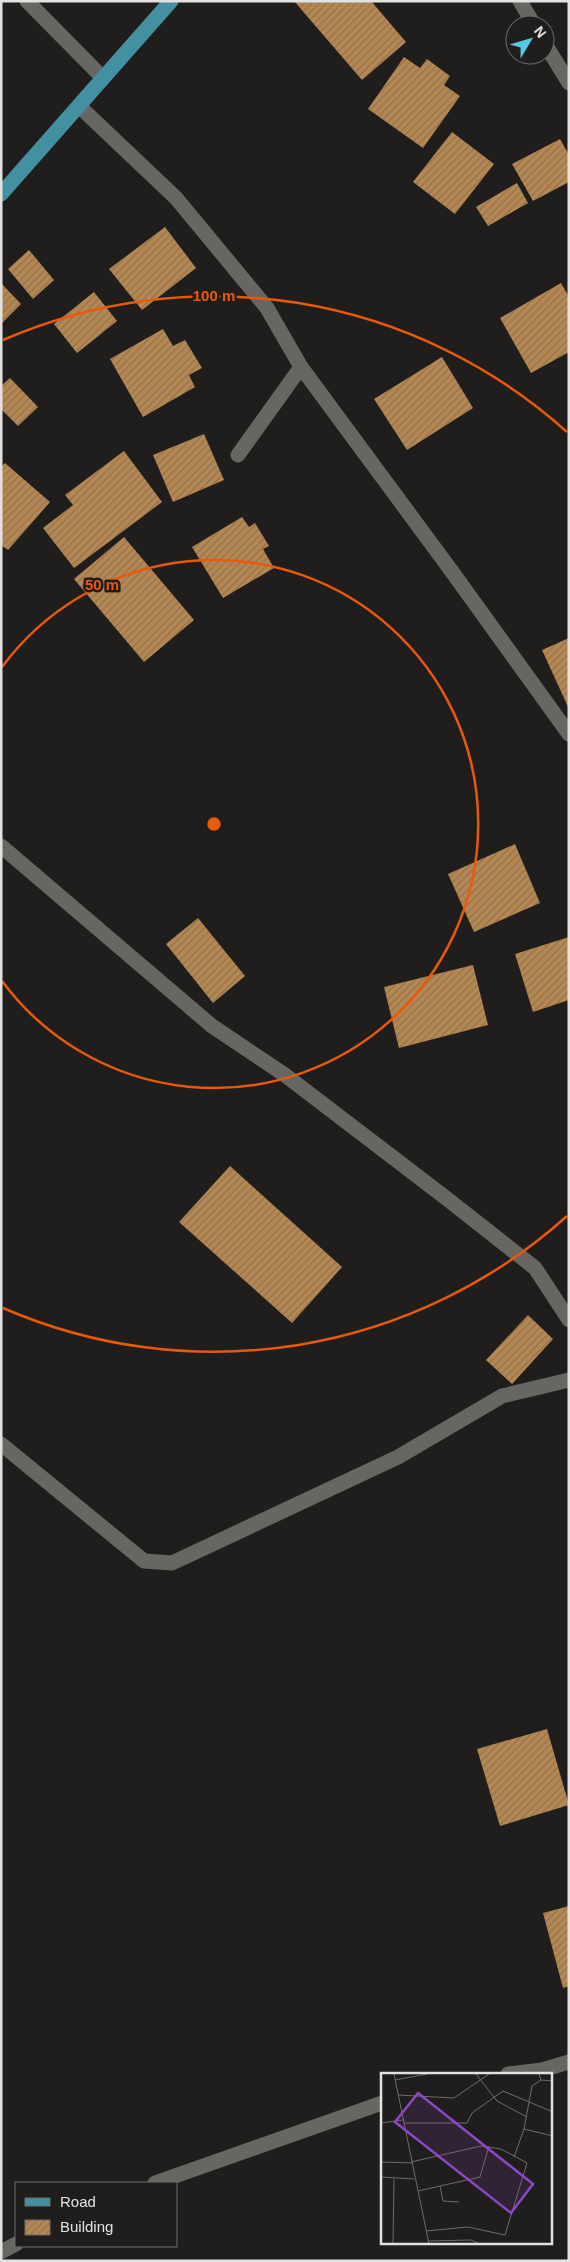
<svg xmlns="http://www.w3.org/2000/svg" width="570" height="2262" font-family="Arial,sans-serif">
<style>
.building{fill:url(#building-hatch)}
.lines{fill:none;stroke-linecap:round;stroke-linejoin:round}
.minor{stroke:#686663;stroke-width:15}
.major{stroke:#4290a0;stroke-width:15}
.ring{fill:none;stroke:#e8590c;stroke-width:2.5}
.inset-road{fill:none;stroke:#6e6c6b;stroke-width:1}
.view{fill:#8b47c4;fill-opacity:0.15;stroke:#8b47c4;stroke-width:2.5}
.inset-edge{fill:none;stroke:#e4e2e1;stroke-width:2.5}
.centre{fill:#e8590c;stroke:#201e1c;stroke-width:2.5}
.ring-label{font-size:15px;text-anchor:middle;font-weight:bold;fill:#e8590c;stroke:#201e1c;stroke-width:5;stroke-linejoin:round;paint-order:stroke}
</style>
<defs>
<pattern id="building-hatch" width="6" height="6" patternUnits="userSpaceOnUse" patternTransform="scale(1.25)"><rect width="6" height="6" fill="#b48753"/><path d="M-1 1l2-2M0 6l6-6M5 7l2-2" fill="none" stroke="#92734e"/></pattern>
</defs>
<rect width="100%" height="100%" fill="#201e1c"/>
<g class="building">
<path d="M294,1H371L406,42L362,80Z"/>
<path d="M404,57L420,68L427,59L450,76L444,85L460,96L423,148L368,109Z"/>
<path d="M452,132L494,164L455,214L413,182Z"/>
<path d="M560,139L569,155V182L533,201L512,164Z"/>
<path d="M517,183L528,203L488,226L476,207Z"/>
<path d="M165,227L196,268L142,310L109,269Z"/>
<path d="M29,250L54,280L33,299L8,269Z"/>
<path d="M1,283L21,304L1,324Z"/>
<path d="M561,283L569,297V352L531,373L500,318Z"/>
<path d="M94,292L117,321L77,353L54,324Z"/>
<path d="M163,329L173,346L185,340L202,368L189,375L195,387L143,417L110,359Z"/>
<path d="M442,357L473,408L407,450L374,399Z"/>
<path d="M10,378L38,407L18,426L1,409V386Z"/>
<path d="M204,434L224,480L173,502L153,455Z"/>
<path d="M124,451L162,502L74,568L43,528L73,505L65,495Z"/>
<path d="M5,463L50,502L8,550L1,545V467Z"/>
<path d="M242,517L249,527L255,523L269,546L263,549L274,568L223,598L192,547Z"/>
<path d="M124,537L194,620L144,662L74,579Z"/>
<path d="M569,638V709L542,650Z"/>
<path d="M515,844L540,903L474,932L448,874Z"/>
<path d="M198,918L245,976L213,1003L166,944Z"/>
<path d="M569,937V1000L533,1012L515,954Z"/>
<path d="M473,965L488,1025L399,1048L384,987Z"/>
<path d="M230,1166L342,1267L292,1323L179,1222Z"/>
<path d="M528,1315L553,1339L512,1384L486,1360Z"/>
<path d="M547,1729L569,1805L500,1826L477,1749Z"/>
<path d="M569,1906V1986L563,1988L543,1913Z"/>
</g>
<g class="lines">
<g class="minor">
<path d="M27,1L103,78"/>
<path d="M520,1L534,25"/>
<path d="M545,44L569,83"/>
<path d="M80,107L176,198L267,308L301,367L453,573L569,734"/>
<path d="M238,455L301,367"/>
<path d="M1,846L212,1026L285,1075L446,1198L535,1268L569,1320"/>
<path d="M1,1444L144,1561L172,1563L398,1457L502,1396L569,1380"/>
<path d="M508,2074L542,2070L569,2062"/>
<path d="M155,2183L382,2103"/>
<path d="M1,2252L16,2244"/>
</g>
<path class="major" d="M1,194L171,1"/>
</g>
<g class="ring">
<path d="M2 667A264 264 0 1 1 2 981"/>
<path d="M567 1216A528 528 0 0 1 3 1308M3 340A528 528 0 0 1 567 432"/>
</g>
<g transform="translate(381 2073)">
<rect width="171" height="171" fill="#201e1c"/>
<path class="inset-road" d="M13,1L48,171M95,1L116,28L146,44M158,1L160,7L172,8M14,7L46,1M17,22L73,25L108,1M0,50L22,47M23,50H86L91,40L122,18L172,39M143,56L172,63M133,84L143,56L151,13L160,7M0,89L31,90M30,89L100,73L120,76L146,90L124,162L87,154L45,158M0,104L33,106M59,113L62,128L78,129M37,118L99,104L108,73M47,168L90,167L99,171M12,171L13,106"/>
<path class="view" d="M37,20L152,111L130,140L14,49Z"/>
<rect width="171" height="171" class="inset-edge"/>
</g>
<circle cx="214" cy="824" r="8" class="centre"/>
<g class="ring-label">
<text x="214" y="301">100 m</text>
<text x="102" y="590">50 m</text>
</g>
<rect width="570" height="2262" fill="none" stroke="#e4e2e1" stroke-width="5"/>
<rect x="15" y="2182" width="162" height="65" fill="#201e1c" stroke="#6e6c6b"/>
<rect x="25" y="2198" width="25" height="8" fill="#4290a0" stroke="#6e6c6b"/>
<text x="60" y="2207" font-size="15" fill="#e4e2e1">Road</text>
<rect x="25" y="2220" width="25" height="15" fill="url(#building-hatch)" stroke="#6e6c6b"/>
<text x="60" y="2232" font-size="15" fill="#e4e2e1">Building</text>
<g transform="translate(530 40) rotate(52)"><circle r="24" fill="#201e1c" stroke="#6e6c6b"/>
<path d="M0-4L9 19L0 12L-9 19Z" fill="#59c8e4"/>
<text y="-8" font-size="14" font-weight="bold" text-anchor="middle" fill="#e4e2e1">N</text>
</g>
</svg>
